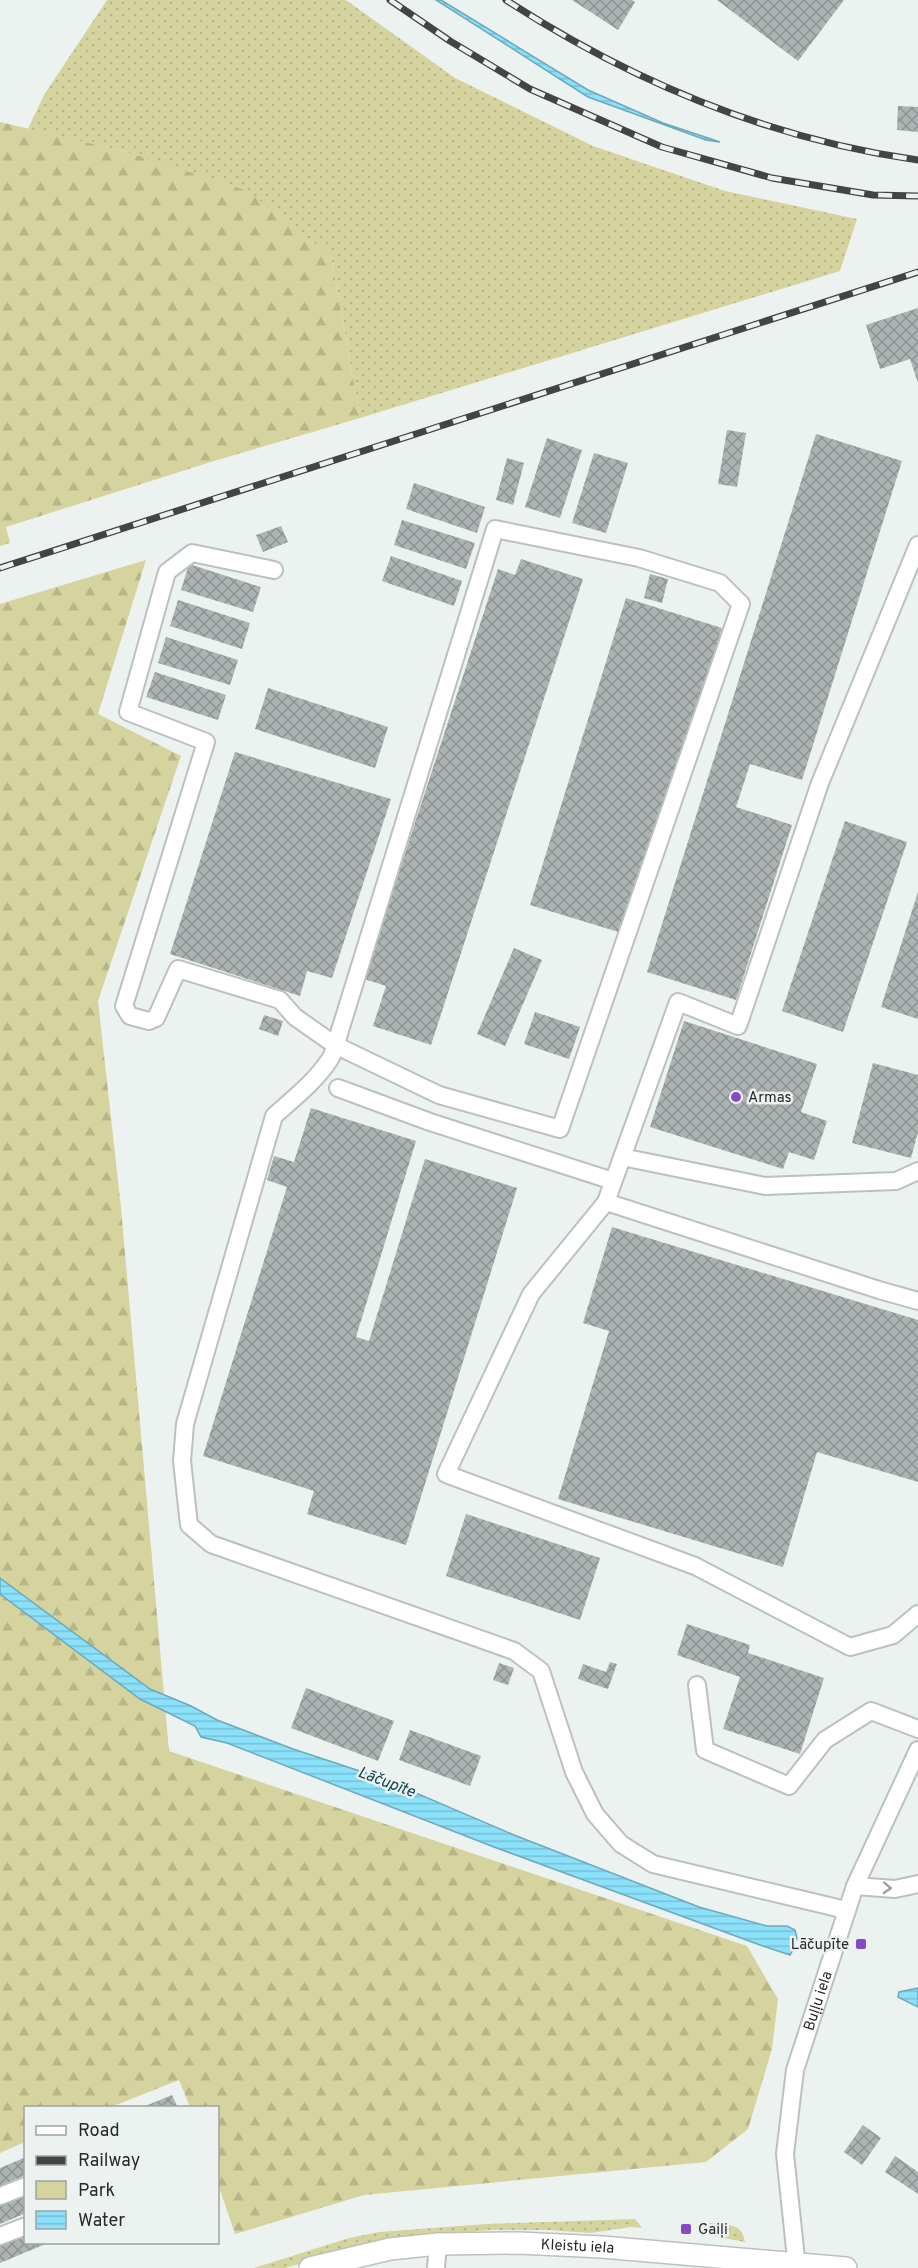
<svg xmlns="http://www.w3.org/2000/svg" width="918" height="2268" font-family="Overpass,sans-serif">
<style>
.green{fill:url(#green-dots)}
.forest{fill:url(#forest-firs)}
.water{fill:url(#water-rules);stroke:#6da9bb;stroke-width:1.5}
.building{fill:url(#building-cross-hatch)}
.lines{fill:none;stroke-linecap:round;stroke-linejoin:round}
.minor-casing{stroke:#bcc1be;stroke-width:20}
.major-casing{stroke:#bcc1be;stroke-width:24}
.minor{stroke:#fff;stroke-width:16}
.major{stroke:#fff;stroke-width:21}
.rail-casing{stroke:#424544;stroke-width:7}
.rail{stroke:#ecf2ef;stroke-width:4.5;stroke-dasharray:14;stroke-linecap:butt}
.oneway{stroke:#9e9f9f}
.poi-dot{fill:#874bc1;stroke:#ecf2ef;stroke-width:2}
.labels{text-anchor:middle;stroke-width:5;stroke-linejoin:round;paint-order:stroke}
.poi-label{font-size:15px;fill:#282a29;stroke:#ecf2ef;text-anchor:start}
.street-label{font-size:15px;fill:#282a29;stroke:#ecf2ef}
.water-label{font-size:16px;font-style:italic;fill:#0e424f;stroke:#ecf2ef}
</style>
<defs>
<pattern id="green-dots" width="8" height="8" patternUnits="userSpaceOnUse" patternTransform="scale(1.5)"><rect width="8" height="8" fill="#d6d49e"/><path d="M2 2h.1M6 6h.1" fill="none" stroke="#b8b688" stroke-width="1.8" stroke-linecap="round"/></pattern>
<pattern id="forest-firs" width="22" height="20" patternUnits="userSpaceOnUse" patternTransform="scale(1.5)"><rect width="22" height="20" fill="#d6d49e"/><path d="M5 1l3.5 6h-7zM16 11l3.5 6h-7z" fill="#b8b688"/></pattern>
<pattern id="water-rules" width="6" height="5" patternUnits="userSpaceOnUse" patternTransform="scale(1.5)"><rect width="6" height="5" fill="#8be0fa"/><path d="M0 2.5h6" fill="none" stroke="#78c0d6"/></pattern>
<pattern id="building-cross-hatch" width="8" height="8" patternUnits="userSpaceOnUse" patternTransform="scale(1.5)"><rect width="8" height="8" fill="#adb3b3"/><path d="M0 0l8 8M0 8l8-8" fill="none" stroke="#8d9292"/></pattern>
</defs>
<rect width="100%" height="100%" fill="#ecf2ef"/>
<g class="green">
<path d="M107,0H346L455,78L593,146L725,191L857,219L840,271L360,418L331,256L127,152L28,129L44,95Z"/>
<path d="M635,2219L642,2228L631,2227L590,2233L547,2230H489L411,2238L352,2248L285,2268H254L349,2238L379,2232L486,2224Z"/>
<path d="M712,2223C729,2225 742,2223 745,2242L702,2234L701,2229L705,2224Z"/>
</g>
<g class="forest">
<path d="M0,122L127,152L248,191L331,256L360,418L214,461L6,527L10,543L0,546Z"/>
<path d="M146,560L98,714L181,756L98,1001L121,1208L169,1751L747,1946L778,1999L772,2049L748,2129L706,2162L364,2195L235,2234L218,2184V2108L190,2107L179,2080L111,2107L26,2108L25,2142L0,2153V604Z"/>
</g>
<g class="water">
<path d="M436,0H441L588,90L663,123L720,142L706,140L588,97Z"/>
<path d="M0,1578L150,1689L191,1706L217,1720L293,1749L381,1778L514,1835L699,1907L767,1926H787L795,1930L797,1938L790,1949L793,1950L790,1955L760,1945L494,1847L227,1743L201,1737L195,1726L140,1699L0,1594Z"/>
<path d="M918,1988V2007L898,1997L899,1992Z"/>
</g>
<g class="building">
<path d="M572,0H632L635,2L618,30Z"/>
<path d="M717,0H844L798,61Z"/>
<path d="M898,106L918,107V132L897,130Z"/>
<path d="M918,308V383L910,359L880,369L866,325Z"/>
<path d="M727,430L746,433L737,487L718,484Z"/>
<path d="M816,434L902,461L802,780L750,764L736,807L792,825L736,1000L647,972Z"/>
<path d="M547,438L582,450L560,518L525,507Z"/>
<path d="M594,453L628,463L606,533L572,523Z"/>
<path d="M507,458L524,463L513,505L496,500Z"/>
<path d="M414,483L485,507L477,533L406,509Z"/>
<path d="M402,520L475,543L466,569L394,545Z"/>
<path d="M281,526L288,542L263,552L256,535Z"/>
<path d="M391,556L462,581L454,606L382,581Z"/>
<path d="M521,559L583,579L431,1045L373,1026L386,986L364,979L498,569L515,575Z"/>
<path d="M189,564L261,587L253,612L181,590Z"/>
<path d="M650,574L668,579L662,603L644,598Z"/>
<path d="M626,598L722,628L625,934L530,905Z"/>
<path d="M178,600L250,623L242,649L170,626Z"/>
<path d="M166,637L238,660L230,685L158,663Z"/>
<path d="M155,672L226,695L218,720L146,697Z"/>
<path d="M268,688L388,727L375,768L255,729Z"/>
<path d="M235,752L391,799L332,978L307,971L300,996L170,954Z"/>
<path d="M845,821L907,842L843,1032L782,1011Z"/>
<path d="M918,892V1019L881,1007Z"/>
<path d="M514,948L542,960L505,1046L477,1034Z"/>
<path d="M535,1012L580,1027L569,1059L524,1044Z"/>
<path d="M264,1015L283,1021L278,1036L259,1029Z"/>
<path d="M684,1021L817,1064L801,1112L827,1121L814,1160L789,1152L783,1169L650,1127Z"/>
<path d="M873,1063L918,1075V1132L911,1158L852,1143Z"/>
<path d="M311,1108L416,1141L356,1337L369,1341L425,1159L517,1188L406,1545L307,1514L314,1491L203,1456L287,1187L267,1180L274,1156L294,1162Z"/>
<path d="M612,1227L918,1320V1482L817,1452L783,1567L558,1499L609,1331L583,1323Z"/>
<path d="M466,1514L600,1558L580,1620L446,1576Z"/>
<path d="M687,1624L750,1645L748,1653L824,1678L800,1754L723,1729L740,1677L677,1655Z"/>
<path d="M610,1662L617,1664L608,1689L578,1679L583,1664L606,1672Z"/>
<path d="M499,1663L514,1668L508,1685L493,1680Z"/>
<path d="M306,1688L394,1721L378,1761L291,1728Z"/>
<path d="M410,1730L481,1756L470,1786L399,1760Z"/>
<path d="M172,2095L178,2108H143V2107Z"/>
<path d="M863,2125L881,2138L862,2165L844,2152Z"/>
<path d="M895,2156L918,2172V2194L885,2172Z"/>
<path d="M26,2157V2175L0,2186V2168Z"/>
<path d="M26,2194V2213L0,2224V2205Z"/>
<path d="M26,2235V2242L48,2243L0,2263V2246Z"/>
</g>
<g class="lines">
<defs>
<g id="minor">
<path d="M918,545L820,783L738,1026L678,1002L606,1202L879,1290L918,1301"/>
<path d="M274,570L192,553L167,572L128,712L206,742L124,1006L130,1016L149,1021L156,1018L178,969L280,1000L295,1017L335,1045L439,1095L560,1129L741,604L720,583L639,558L495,529L342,1024C338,1035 336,1050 330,1059C316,1081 293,1099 274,1116L185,1424L182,1461L189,1525L211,1544L514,1651L541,1671L574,1772L595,1814L621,1844L653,1864L846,1910"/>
<path d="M338,1088L430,1122L613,1181"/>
<path d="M622,1157L765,1186L896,1181L918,1171"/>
<path d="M606,1202L531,1294L446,1474L695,1566L850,1647L893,1635L918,1614"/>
<path d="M697,1685L705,1750L789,1786L825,1740L871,1711L918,1729"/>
<path d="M855,1886L895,1889L918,1884"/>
<path d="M0,2196L26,2186"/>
<path d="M0,2236L26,2226"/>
<path d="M436,2268L438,2244"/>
<path id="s1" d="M797,2268L785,2154L795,2070L855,1886L918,1750"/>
</g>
<g id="major">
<path id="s2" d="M310,2268L390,2249L438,2244L519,2243L602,2247L846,2268"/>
</g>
</defs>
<use href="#minor" class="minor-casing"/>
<use href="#major" class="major-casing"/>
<use href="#minor" class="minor"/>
<use href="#major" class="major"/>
<defs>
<g id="rail">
<path d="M390,0L450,41L530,89L662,147L772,178L873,195L918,196"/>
<path d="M506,0C631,81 769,139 918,160"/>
<path d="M0,568L918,272"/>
</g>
</defs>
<use href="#rail" class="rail-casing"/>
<use href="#rail" class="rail"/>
</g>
<defs><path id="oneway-chevron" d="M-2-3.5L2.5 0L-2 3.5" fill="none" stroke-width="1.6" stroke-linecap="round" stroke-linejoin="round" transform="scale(1.5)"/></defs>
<use class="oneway" href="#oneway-chevron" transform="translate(887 1888) rotate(3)"/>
<g class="poi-dot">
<circle cx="736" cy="1097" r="6"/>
<rect x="855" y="1938" width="12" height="12" rx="3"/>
<rect x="680" y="2223" width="12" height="12" rx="3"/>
</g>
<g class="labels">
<g class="poi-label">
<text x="748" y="1102">Armas</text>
<text x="849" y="1949" text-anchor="end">Lāčupīte</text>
<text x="698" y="2234">Gaiļi</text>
</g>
<g class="street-label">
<text dy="5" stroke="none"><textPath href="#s1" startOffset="272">Buļļu iela</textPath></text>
<text dy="5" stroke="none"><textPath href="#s2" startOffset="270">Kleistu iela</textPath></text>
</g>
<g class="water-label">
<text transform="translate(387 1781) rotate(21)" y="6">Lāčupīte</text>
</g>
</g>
<rect x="24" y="2106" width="195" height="138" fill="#ecf2ef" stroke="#9ea2a0" stroke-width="1.5"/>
<rect x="36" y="2126" width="30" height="9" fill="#ffffff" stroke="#9ea2a0" stroke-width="1.5"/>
<text x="78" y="2136" font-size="18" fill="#282a29">Road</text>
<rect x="36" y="2156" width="30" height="9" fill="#424544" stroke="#9ea2a0" stroke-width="1.5"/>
<text x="78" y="2166" font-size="18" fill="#282a29">Railway</text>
<rect x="36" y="2181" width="30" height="18" fill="#d6d49e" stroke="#9ea2a0" stroke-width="1.5"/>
<text x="78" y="2196" font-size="18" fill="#282a29">Park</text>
<rect x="36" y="2211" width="30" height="18" fill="url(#water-rules)" stroke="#9ea2a0" stroke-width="1.5"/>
<text x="78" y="2226" font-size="18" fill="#282a29">Water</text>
</svg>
